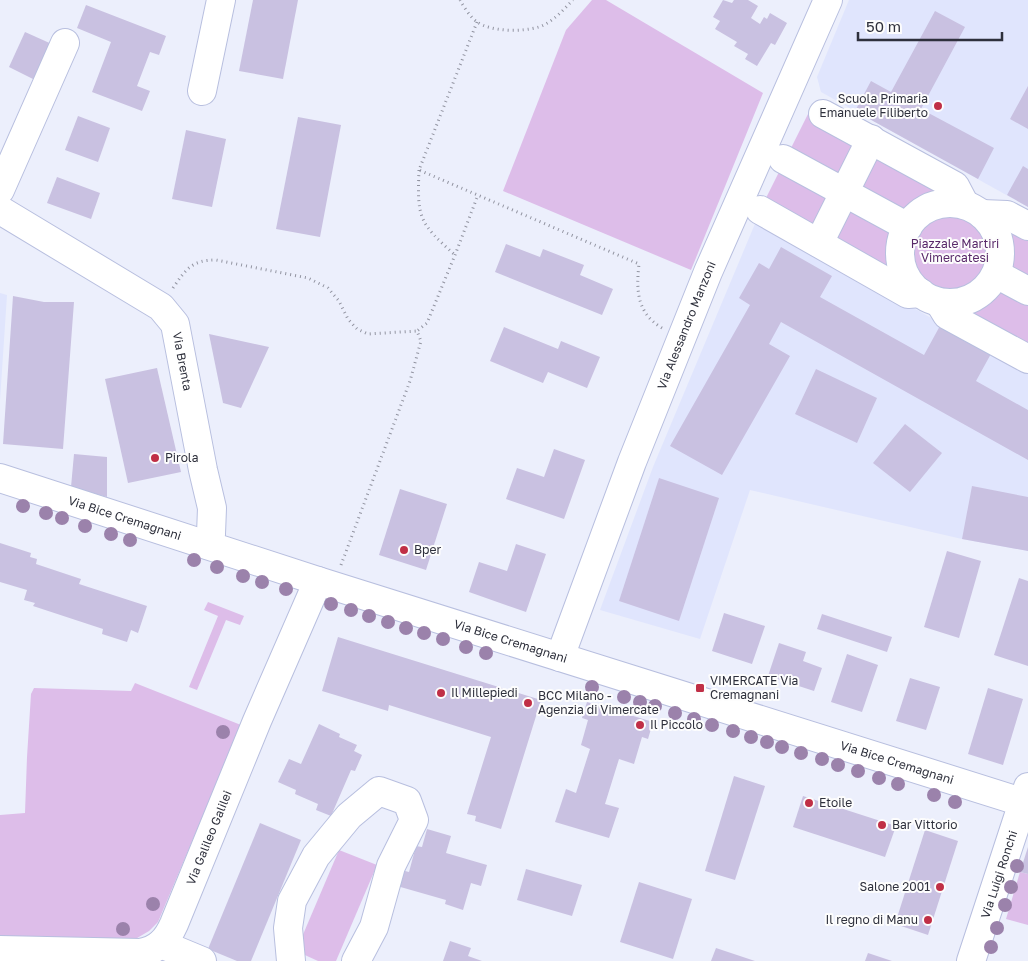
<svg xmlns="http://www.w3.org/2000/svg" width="1028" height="961" font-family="'Golos Text',sans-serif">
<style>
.built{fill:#e0e5fd}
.green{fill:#ddbde9}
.building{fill:#c9c1e1}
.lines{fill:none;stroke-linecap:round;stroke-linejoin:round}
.minor-casing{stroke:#b8bfdf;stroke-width:30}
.path{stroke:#9294a1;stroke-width:3;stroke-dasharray:1 4;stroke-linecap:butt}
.minor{stroke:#fff;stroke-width:28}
.tree{fill:#9b82ab}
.poi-dot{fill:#c02f46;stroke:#fdfdfd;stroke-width:2}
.labels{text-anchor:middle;stroke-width:4;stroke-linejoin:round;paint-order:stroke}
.poi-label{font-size:12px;fill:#2e303c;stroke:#fdfdfd;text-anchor:start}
.park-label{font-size:12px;fill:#582869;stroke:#fdfdfd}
.street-label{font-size:12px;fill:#2e303c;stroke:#fdfdfd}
</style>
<rect width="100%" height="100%" fill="#eceffc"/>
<g class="built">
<path d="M849,0H1028V207L821,92L817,77Z"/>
<path d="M757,219L1028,373V551L962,539L750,490L700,639L600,610L653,467Z"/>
<path d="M0,293L7,295L0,400Z"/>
</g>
<g class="green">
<path d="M592,0H606L763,93L691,270L503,191L566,30Z"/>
<path d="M812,106L1028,225V357L760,210Z"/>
<path d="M208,602L244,616L240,625L226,620L197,690L189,687L218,616L204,610Z"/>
<path d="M135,683L241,725L158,922L149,931L132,941L0,936V815L25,813L27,757L31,694L34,688L131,691Z"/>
<path d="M339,850L377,865L336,961H318L296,951Z"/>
<path d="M1020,872L1028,874V925L1006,919Z"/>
</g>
<g class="building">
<path d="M253,0H298L283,79L239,71Z"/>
<path d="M723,0L732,3L734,0H748L758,6L751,18L760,24L764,17L767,19L770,13L787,23L775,45L771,43L757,66L745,59L748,54L734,46L737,42L715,29L720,21L713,17Z"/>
<path d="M86,5L166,36L159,55L150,52L137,86L150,91L142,111L92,92L111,42L77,28Z"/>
<path d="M935,11L965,27L921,109L994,148L978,179L855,111L871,81L891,92Z"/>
<path d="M25,32L54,45L37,81L9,67Z"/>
<path d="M1028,86V129L1010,119Z"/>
<path d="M78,116L110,128L98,162L65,150Z"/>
<path d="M298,117L341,125L320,237L276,229Z"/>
<path d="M186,130L226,139L212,207L172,199Z"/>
<path d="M1023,166L1028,169V207L1007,195Z"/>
<path d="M57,177L100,193L91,219L47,203Z"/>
<path d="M506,244L540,257L543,249L584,265L580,275L613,289L602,315L495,272Z"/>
<path d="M781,247L832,276L820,297L924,355L941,324L992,352L976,381L1028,410V460L781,322L769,344L790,356L722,475L670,446L750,305L739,298L759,263L769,269Z"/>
<path d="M13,296L44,302H74L63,449L3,444Z"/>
<path d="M504,327L558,349L561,341L600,357L587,388L548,372L543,383L490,361Z"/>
<path d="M209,334L269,347L241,408L223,403Z"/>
<path d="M157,368L181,472L128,483L105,379Z"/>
<path d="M816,369L877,398L857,443L795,414Z"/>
<path d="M905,424L942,453L910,492L873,463Z"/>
<path d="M554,449L585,460L564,519L506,499L517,468L544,477Z"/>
<path d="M74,454L107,457V497L71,487Z"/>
<path d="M659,478L719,498L679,621L619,601Z"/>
<path d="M972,486L1028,497V551L962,539Z"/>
<path d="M400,489L447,504L426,570L379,555Z"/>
<path d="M0,543L31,553L30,557L37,559L36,564L81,579L79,584L147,606L138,633L131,630L127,642L102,634L103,629L33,606L35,603L24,600L27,590L0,582Z"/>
<path d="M516,544L546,554L526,612L469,592L479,562L507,571Z"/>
<path d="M947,551L981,561L959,638L924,627Z"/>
<path d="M1019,578L1028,581V666L994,655Z"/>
<path d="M724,613L765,626L752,664L712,651Z"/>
<path d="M822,614L892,637L887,652L817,629Z"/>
<path d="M338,637L541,700L501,829L475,821L476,816L467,814L491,737L389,705L388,711L322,691Z"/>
<path d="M779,643L806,652L803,661L822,668L814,691L768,676Z"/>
<path d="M847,654L878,665L862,712L831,702Z"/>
<path d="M910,678L940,687L926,730L896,721Z"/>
<path d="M988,688L1023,699L1003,765L968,754Z"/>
<path d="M587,702L653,722L648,739L642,737L634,764L619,759L605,804L619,808L609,838L555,822L566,789L576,793L590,749L581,745L588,720L582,718Z"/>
<path d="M319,724L340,734L339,737L357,745L354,751L362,755L355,771L351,770L331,816L316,810L318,804L295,794L296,790L278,782L289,759L301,764Z"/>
<path d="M734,776L765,786L735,880L705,871Z"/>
<path d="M803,796L896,826L885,857L793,827Z"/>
<path d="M260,823L301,840L251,961H237L208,949Z"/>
<path d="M427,829L451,836L446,853L487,865L481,886L471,883L463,910L445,904L446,900L397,886L401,870L409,872L416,846L422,847Z"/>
<path d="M925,830L958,841L928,935L895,924Z"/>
<path d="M1028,847V874L1020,872Z"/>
<path d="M526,869L582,885L572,916L517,900Z"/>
<path d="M639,882L692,899L673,959L620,942Z"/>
<path d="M450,941L471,948L468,956L482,961H443Z"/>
<path d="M716,948L755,961H711Z"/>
<path d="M868,953L892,961H865Z"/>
</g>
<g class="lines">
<defs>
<g id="minor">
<path d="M202,91L221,0"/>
<path d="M823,114L955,186L965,205"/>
<path d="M783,159L908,227"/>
<path d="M0,190L65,43"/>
<circle cx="950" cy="253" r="50"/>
<path id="s1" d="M0,210L161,307L175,324L203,470L212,508L211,534L208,545"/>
<path d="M760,210L908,294L921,293"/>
<path d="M982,214L1007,215L1028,226"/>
<path d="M819,243L871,139"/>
<path d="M996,274L1028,291"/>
<path d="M939,302L947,315L1028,359"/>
<path id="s2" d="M0,478L318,581L1028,804"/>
<path id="s3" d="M560,657L632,462L708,272L828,0"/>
<path d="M161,944L202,961"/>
<path id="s4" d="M0,950L140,953C158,950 167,940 174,924L257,721L318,581"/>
<path d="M291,961L288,928L292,901L316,856L349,816L379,791L407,801L414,820L391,866L374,927L356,961"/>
<path id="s5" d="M971,961L1028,787"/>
</g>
</defs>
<use href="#minor" class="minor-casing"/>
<g class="path">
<path d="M460,0C464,7 470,17 477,22C492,32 522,32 539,27C553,22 563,10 573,0"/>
<path d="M477,22L419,170L639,264C636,291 637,313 662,328"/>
<path d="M419,170C417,218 419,223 455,255"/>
<path d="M173,288C186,269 192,260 216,260L308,278L328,288L339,301L348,319L357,329L368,334L417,331"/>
<path d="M341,565L410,381L421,341L417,331L427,323L455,255L478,195"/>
</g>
<use href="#minor" class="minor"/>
</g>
<g class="tree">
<circle cx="23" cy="506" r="7"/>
<circle cx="46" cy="513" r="7"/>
<circle cx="62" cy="518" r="7"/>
<circle cx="85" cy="526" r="7"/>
<circle cx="111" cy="534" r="7"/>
<circle cx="130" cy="540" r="7"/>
<circle cx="194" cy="560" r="7"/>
<circle cx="217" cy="567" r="7"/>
<circle cx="243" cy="576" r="7"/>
<circle cx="262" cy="582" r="7"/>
<circle cx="286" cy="589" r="7"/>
<circle cx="331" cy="604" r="7"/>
<circle cx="351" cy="610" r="7"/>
<circle cx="369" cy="616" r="7"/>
<circle cx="388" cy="622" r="7"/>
<circle cx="406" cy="628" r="7"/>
<circle cx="424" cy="633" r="7"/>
<circle cx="443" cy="639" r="7"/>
<circle cx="466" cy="647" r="7"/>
<circle cx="486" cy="653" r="7"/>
<circle cx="592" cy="687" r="7"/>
<circle cx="624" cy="697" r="7"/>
<circle cx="640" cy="702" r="7"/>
<circle cx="655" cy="706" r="7"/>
<circle cx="675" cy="713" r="7"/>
<circle cx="694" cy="719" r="7"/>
<circle cx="712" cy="725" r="7"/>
<circle cx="733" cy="731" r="7"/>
<circle cx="223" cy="732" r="7"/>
<circle cx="751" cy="737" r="7"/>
<circle cx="767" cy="742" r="7"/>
<circle cx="782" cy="747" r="7"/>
<circle cx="801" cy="753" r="7"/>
<circle cx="822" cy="759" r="7"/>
<circle cx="838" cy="765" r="7"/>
<circle cx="858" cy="771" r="7"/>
<circle cx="879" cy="778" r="7"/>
<circle cx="898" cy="784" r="7"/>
<circle cx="934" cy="795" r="7"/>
<circle cx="955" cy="802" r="7"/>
<circle cx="1017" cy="866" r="7"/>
<circle cx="1011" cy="887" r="7"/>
<circle cx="153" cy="904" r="7"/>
<circle cx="1005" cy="905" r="7"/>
<circle cx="997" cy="928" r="7"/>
<circle cx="123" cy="929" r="7"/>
<circle cx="991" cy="947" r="7"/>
</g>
<g class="poi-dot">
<circle cx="938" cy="106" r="5"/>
<circle cx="155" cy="458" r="5"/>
<circle cx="404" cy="550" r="5"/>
<rect x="695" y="683" width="10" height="10" rx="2.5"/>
<circle cx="441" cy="693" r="5"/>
<circle cx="528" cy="703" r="5"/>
<circle cx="640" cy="725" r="5"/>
<circle cx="809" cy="803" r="5"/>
<circle cx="882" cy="825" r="5"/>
<circle cx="940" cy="887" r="5"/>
<circle cx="928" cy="920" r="5"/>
</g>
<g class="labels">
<g class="poi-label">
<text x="928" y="103" text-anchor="end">Scuola Primaria<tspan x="928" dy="14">Emanuele Filiberto</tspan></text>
<text x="165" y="462">Pirola</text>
<text x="414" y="554">Bper</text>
<text x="710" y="685">VIMERCATE Via<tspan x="710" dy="14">Cremagnani</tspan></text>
<text x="451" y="697">Il Millepiedi</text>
<text x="538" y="700">BCC Milano -<tspan x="538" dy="14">Agenzia di Vimercate</tspan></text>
<text x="650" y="729">Il Piccolo</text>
<text x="819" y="807">Etoile</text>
<text x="892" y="829">Bar Vittorio</text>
<text x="930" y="891" text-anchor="end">Salone 2001</text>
<text x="918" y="924" text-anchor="end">Il regno di Manu</text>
</g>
<g class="park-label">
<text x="955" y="248">Piazzale Martiri<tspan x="955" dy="14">Vimercatesi</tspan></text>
</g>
<g class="street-label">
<text dy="4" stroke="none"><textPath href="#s3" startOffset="355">Via Alessandro Manzoni</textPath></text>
<text dy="4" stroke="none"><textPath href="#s1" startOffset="248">Via Brenta</textPath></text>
<text dy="4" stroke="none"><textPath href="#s2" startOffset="131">Via Bice Cremagnani</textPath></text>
<text dy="4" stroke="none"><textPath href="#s2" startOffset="536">Via Bice Cremagnani</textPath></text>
<text dy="4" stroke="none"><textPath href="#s2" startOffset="941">Via Bice Cremagnani</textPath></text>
<text dy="4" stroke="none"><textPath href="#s4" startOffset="280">Via Galileo Galilei</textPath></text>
<text dy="4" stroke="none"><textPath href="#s5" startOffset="91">Via Luigi Ronchi</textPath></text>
</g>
</g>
<path d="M858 32v8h144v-8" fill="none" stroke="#2e303c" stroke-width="2.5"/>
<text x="866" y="32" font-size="15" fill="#2e303c" stroke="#fdfdfd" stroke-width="4" paint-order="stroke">50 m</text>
</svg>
